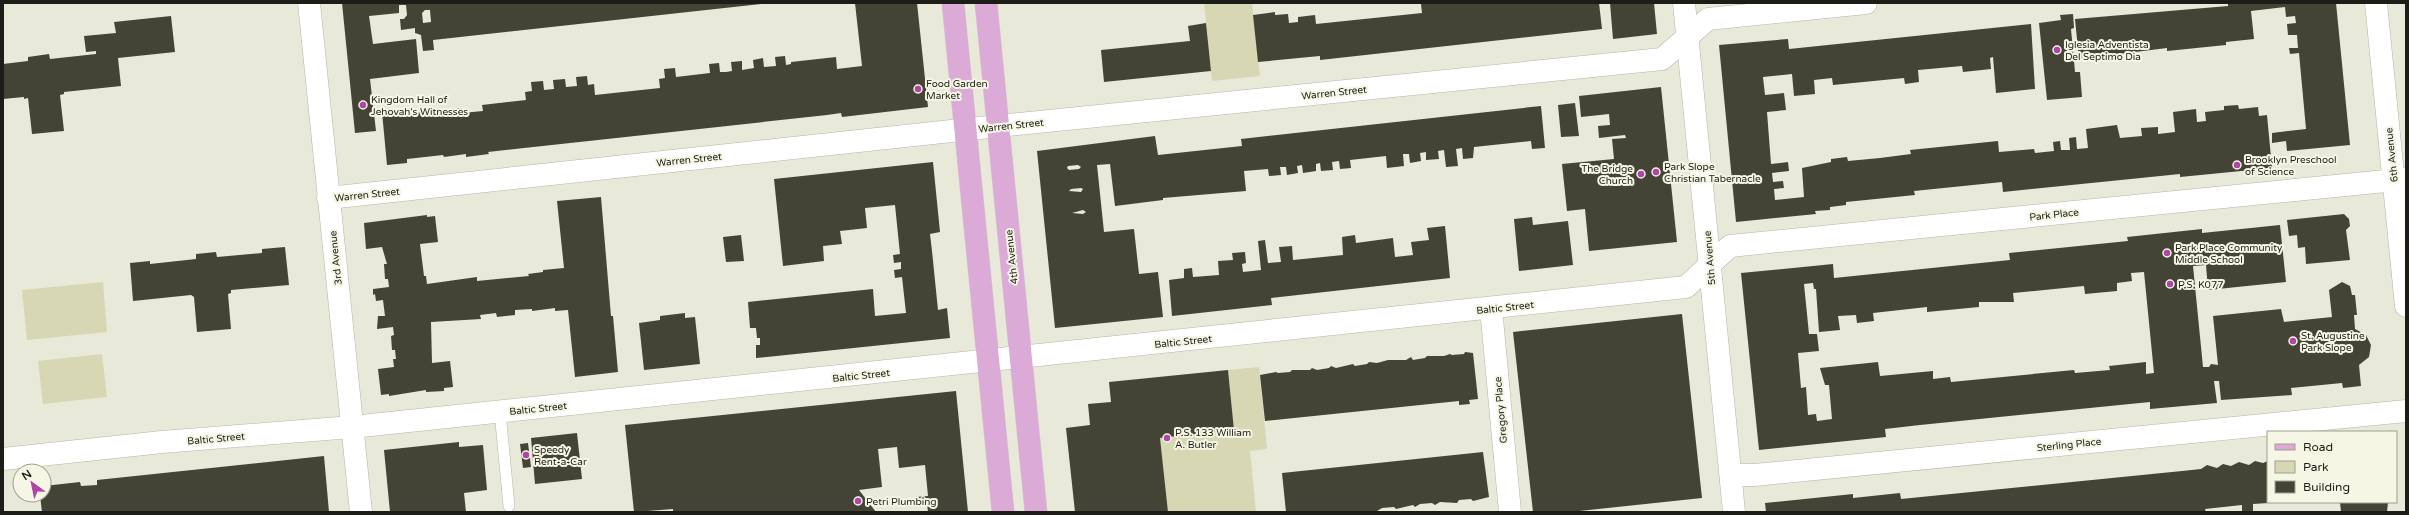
<svg xmlns="http://www.w3.org/2000/svg" width="2409" height="515" font-family="'Varela Round',sans-serif">
<style>
.green{fill:#d8d7b4}
.building{fill:#444436;fill-rule:evenodd}
.lines{fill:none;stroke-linecap:round;stroke-linejoin:round}
.lane-casing{stroke:#b6b6a6;stroke-width:12}
.street-casing{stroke:#b6b6a6;stroke-width:23}
.secondary-casing{stroke:#b6b6a6;stroke-width:23}
.primary-casing{stroke:#cdcdcc;stroke-width:23}
.lane{stroke:#fff;stroke-width:11}
.street{stroke:#fff;stroke-width:22}
.secondary{stroke:#fff;stroke-width:22}
.primary{stroke:#dcaad7;stroke-width:22}
.poi-dot{fill:#af45a6;stroke:#f6f6e5;stroke-width:1.5}
.labels{text-anchor:middle;stroke-width:4;stroke-linejoin:round;paint-order:stroke}
.poi-label{font-size:10px;fill:#1d1d17;stroke:#f6f6e5;text-anchor:start}
.street-label{font-size:10px;fill:#1d1d17;stroke:#f6f6e5}
</style>
<rect width="100%" height="100%" fill="#e8e9d8"/>
<g class="green">
<path d="M1204,3H1252L1260,76L1212,81Z"/>
<path d="M103,282L107,332L27,340L22,290Z"/>
<path d="M102,354L107,397L43,404L38,361Z"/>
<path d="M1259,367L1267,449L1250,451L1256,512H1168L1160,438L1234,430L1228,370Z"/>
</g>
<g class="building">
<path d="M342,3H761V4L433,40L434,50L423,51L421,35L415,33V28L401,30L400,19H404L407,15L406,5H399V13L369,16L373,44L416,39L419,73L370,79L376,131L355,133ZM425,10H430L431,22L423,23L422,13Z"/>
<path d="M855,3H917L928,107L842,117L841,113L827,115L488,152L489,154L466,157V154L444,157L443,155L407,159V163L387,165L382,112L402,109V114L462,108V113L483,111L482,105L526,100L525,92L532,91L531,82L543,81L544,90L554,89L553,80L565,79L566,87L577,86L576,77L587,76L588,85L594,84L595,95L660,88L659,79L665,78L664,69L675,68L676,77L710,73L709,64L719,63L720,72H726L732,71L731,62L742,61V70L754,68L753,60L763,58L764,67L776,66L775,57L785,56L786,65L791,64V62L836,57L837,69L862,66Z"/>
<path d="M1434,3H1599L1602,29L1320,60V56L1258,62L1253,15L1275,12V15L1288,14L1289,23L1298,22V17L1315,15L1316,24L1422,13L1421,4Z"/>
<path d="M1610,3H1654L1657,34L1613,39Z"/>
<path d="M2228,3H2336L2350,145L2287,151L2286,141L2272,143V133L2306,129L2299,53L2290,54L2289,48H2298L2297,35H2288L2287,24L2296,23L2295,16L2286,17L2285,7L2251,11L2254,39L2226,42V45L2167,51V48L2079,59L2075,19L2228,6Z"/>
<path d="M2073,14L2074,28L2071,29L2075,72H2080L2082,97L2047,100L2039,23L2061,20L2060,15Z"/>
<path d="M171,16L175,52L118,58L121,86L64,92V94L60,95L64,131L32,134L28,98L24,99V97L3,99V64L28,61V57L49,54L50,59L96,54V51L86,52L84,36L116,33L114,22Z"/>
<path d="M1206,23L1211,71L1104,82L1101,50L1190,41L1188,26Z"/>
<path d="M2031,24L2035,89L1996,93L1993,57L1990,58L1991,69L1963,72L1962,66L1918,70L1919,82L1905,84L1904,78L1833,85L1832,78L1814,80L1815,94L1794,96L1792,74L1763,77L1765,95L1784,93L1786,110L1767,112L1771,164L1788,162L1789,171L1772,173L1773,182L1783,181L1784,188L1774,189L1775,200L1804,197L1802,168L1831,162V159L1847,157L1848,161L1880,158L1911,154L1910,150L1998,141L1999,152L2034,149L2035,153L2054,151L2053,142L2060,141L2061,150H2070L2069,138L2076,137L2077,149L2088,148L2086,129L2117,125L2120,138L2142,136L2141,128L2158,127V134L2175,132L2173,112L2196,109L2197,122L2206,121L2205,112L2224,110V106L2238,105L2239,109L2258,107L2259,116L2267,115L2272,168L2180,177V174L2003,192L2002,182L1973,185L1914,191L1915,195L1846,202V205L1830,207V210L1815,211L1816,214L1736,222L1719,45L1788,39L1789,49Z"/>
<path d="M1661,87L1677,242L1589,251L1585,209L1567,211L1562,164L1614,159L1612,139L1626,138L1625,135L1599,138L1598,126L1610,125L1609,114L1581,117L1579,96Z"/>
<path d="M1575,103L1579,136L1561,137L1558,105Z"/>
<path d="M1541,106L1545,148L1532,149L1531,141L1474,147L1473,158L1463,159L1462,148L1456,149L1458,166L1446,167L1444,150L1438,151L1439,159L1426,160V152L1420,153L1421,161L1410,163L1409,154H1403L1404,166L1387,168L1386,156L1350,160L1351,168L1340,169L1339,161L1332,162L1333,170L1321,171L1320,163L1316,164V171L1303,173L1302,165L1297,166L1298,173L1287,175L1286,167H1280L1281,175L1269,176L1268,169L1244,171L1246,191L1163,198V200L1115,206L1110,164L1097,165L1104,232L1134,229L1139,274L1158,272L1163,317L1055,328L1037,151L1155,136L1158,155L1242,146L1241,139ZM1078,165L1081,167L1079,169L1069,170L1067,168L1068,166ZM1081,188L1083,189L1081,192L1069,191L1071,189ZM1083,210L1086,212L1083,214L1072,213Z"/>
<path d="M933,162L940,232L930,234L932,251L938,310L947,308L950,338L756,358V345H760V338H757L756,328H750L748,302L873,289L875,316L906,313L902,277L895,278L894,270L901,269V262L894,263L893,255L900,254L895,205L865,208L867,228L840,231L842,244L823,246L824,261L783,266L774,179Z"/>
<path d="M601,197L611,316H613L618,372L575,377L568,310L555,311V308L532,311V309L515,310V315L497,317L496,313L480,315L481,319L431,322L432,363L450,361L453,387L444,388V391L426,392V390L389,396V394L381,395L378,369L394,367L393,359H396L395,350H392L391,336L394,335L393,327L377,329L378,316H385L383,300L376,301L375,294L373,295V289L389,287L388,279H385L384,264H387L382,247L366,249L364,223L427,215V217L435,216L438,242L420,244L424,276H426L427,284L477,277V281L529,276L528,274L543,272V270L564,268L557,201Z"/>
<path d="M2344,214L2349,219L2350,226L2346,230L2350,260L2306,264L2305,247L2298,248L2297,235L2289,236L2287,220Z"/>
<path d="M1532,217L1533,225L1568,221L1573,265L1519,271L1514,219Z"/>
<path d="M2280,225L2286,282L2208,290L2206,265L2193,266L2203,367H2209L2211,364L2218,365L2213,316L2281,309L2284,322L2332,317L2329,290L2342,282L2350,286L2352,295H2355L2357,315H2354L2355,329L2366,335L2371,345L2369,357L2359,365L2361,386L2343,388L2342,383L2291,388L2292,395L2221,400L2219,381H2214L2217,403L2150,409V402L1920,425L1885,429L1886,437L1759,450L1741,273L1833,264L1834,278L2010,260L2009,253L2128,241L2127,237L2202,229V233ZM2144,272L2154,373L2146,374V362L2109,366L2110,370L2075,373L2074,370L1951,382L1950,377L1933,379V371L1880,376L1878,362L1820,368L1825,385H1829L1832,419L1817,421L1816,414L1808,415L1806,387L1801,388L1798,353L1819,351L1817,334H1809L1804,284L1813,283L1814,289H1816L1819,332L1840,330L1838,316L1856,315L1857,323L1874,321L1873,313L1927,307V312L1979,307V302H2014L2013,293L2084,286L2085,294L2117,291V283L2132,281L2131,273Z"/>
<path d="M1445,226L1450,278L1271,298L1272,305L1172,316L1169,280L1184,278V269L1192,268L1193,277L1219,275L1218,261L1233,260L1232,253L1245,252L1246,263L1242,264L1243,272L1261,270L1258,241L1265,240L1268,263L1281,262L1279,247L1292,246L1293,260L1343,255L1342,237L1355,235L1356,243L1393,238L1395,257L1413,255L1411,242L1429,240L1427,228Z"/>
<path d="M741,235L744,261L726,262L723,237Z"/>
<path d="M285,247L289,285L231,290V293L228,294L231,329L197,332L194,297L191,295L133,301L130,263L150,261V264L196,259V254L216,252L217,257L262,253V249Z"/>
<path d="M685,313V318L695,317L700,364L644,370L639,323L660,320V316Z"/>
<path d="M1682,314L1702,498L1570,512H1533L1513,332Z"/>
<path d="M1465,352L1473,353L1478,399L1469,400L1470,404L1459,405V401L1265,421L1260,375L1276,372L1278,373L1290,372L1292,370H1310L1312,368L1317,370L1329,368L1331,366L1336,368L1353,364L1355,366L1367,364L1369,362L1377,363L1388,360H1406L1411,357L1413,360L1425,358L1427,356H1444L1450,354L1452,355L1464,354Z"/>
<path d="M1228,370L1234,430L1160,438L1168,512H1075L1066,428L1090,425L1088,404L1111,402L1109,382Z"/>
<path d="M956,391L968,512H928L927,503L917,504L916,497L928,496L925,465L899,468L897,447L878,449L882,487L859,490L876,512H673V509L634,512L625,425Z"/>
<path d="M577,433L582,479L535,484L531,438Z"/>
<path d="M459,442V447L483,445L487,490L464,493L466,512H390L384,450Z"/>
<path d="M528,443L531,467L523,468L520,444Z"/>
<path d="M1483,452L1489,497L1473,501L1471,499L1459,500L1457,503L1440,502L1435,505L1432,503L1420,504L1415,507L1413,505L1396,509L1394,507L1382,508L1377,511L1286,512L1282,473Z"/>
<path d="M324,456L329,512H42L40,495H44V486L80,482L81,486L97,485V480Z"/>
<path d="M2255,461L2263,463L2268,461V503L2253,504V512H2242V505L2205,509L2206,512H1766L1765,503L1853,494V498L1900,493L1901,499L2182,471L2201,469L2207,465L2217,468L2223,464L2231,466L2239,462L2249,465Z"/>
<path d="M2340,502H2388L2387,512H2341Z"/>
</g>
<g class="lines">
<defs>
<path id="lane" d="M500,412L509,506"/>
<g id="street">
<path d="M328,198L998,126L1662,59L1708,19L1866,3"/>
<path d="M1491,308L1510,512"/>
<path d="M3,459L162,442L352,427L1686,287L1730,246L2406,179"/>
<path d="M1731,475H1755L2406,411"/>
</g>
<g id="secondary">
<path d="M309,3L361,512"/>
<path d="M1684,3L1734,512"/>
<path d="M2376,3L2406,306"/>
</g>
<g id="primary">
<path d="M953,3L1003,512"/>
<path d="M986,3L1036,512"/>
</g>
</defs>
<use href="#lane" class="lane-casing"/>
<use href="#street" class="street-casing"/>
<use href="#secondary" class="secondary-casing"/>
<use href="#primary" class="primary-casing"/>
<use href="#lane" class="lane"/>
<use href="#street" class="street"/>
<use href="#secondary" class="secondary"/>
<use href="#primary" class="primary"/>
</g>
<g class="poi-dot">
<circle cx="2057" cy="50" r="4"/>
<circle cx="918" cy="89" r="4"/>
<circle cx="363" cy="105" r="4"/>
<circle cx="2237" cy="165" r="4"/>
<circle cx="1656" cy="172" r="4"/>
<circle cx="1641" cy="174" r="4"/>
<circle cx="2167" cy="253" r="4"/>
<circle cx="2170" cy="284" r="4"/>
<circle cx="2293" cy="341" r="4"/>
<circle cx="1167" cy="438" r="4"/>
<circle cx="526" cy="455" r="4"/>
<circle cx="858" cy="501" r="4"/>
</g>
<g class="labels">
<g class="poi-label">
<text x="2065" y="48">Iglesia Adventista<tspan x="2065" dy="12">Del Septimo Dia</tspan></text>
<text x="926" y="87">Food Garden<tspan x="926" dy="12">Market</tspan></text>
<text x="371" y="103">Kingdom Hall of<tspan x="371" dy="12">Jehovah's Witnesses</tspan></text>
<text x="2245" y="163">Brooklyn Preschool<tspan x="2245" dy="12">of Science</tspan></text>
<text x="1664" y="170">Park Slope<tspan x="1664" dy="12">Christian Tabernacle</tspan></text>
<text x="1633" y="172" text-anchor="end">The Bridge<tspan x="1633" dy="12">Church</tspan></text>
<text x="2175" y="251">Park Place Community<tspan x="2175" dy="12">Middle School</tspan></text>
<text x="2178" y="288">P.S. K077</text>
<text x="2301" y="339">St. Augustine<tspan x="2301" dy="12">Park Slope</tspan></text>
<text x="1175" y="436">P.S. 133 William<tspan x="1175" dy="12">A. Butler</tspan></text>
<text x="534" y="453">Speedy<tspan x="534" dy="12">Rent-a-Car</tspan></text>
<text x="866" y="505">Petri Plumbing</text>
</g>
<g class="street-label">
<text transform="translate(1334 92) rotate(-6)" y="4">Warren Street</text>
<text transform="translate(1011 125) rotate(-6)" y="4">Warren Street</text>
<text transform="translate(2391 155) rotate(-96)" y="4">6th Avenue</text>
<text transform="translate(689 159) rotate(-6)" y="4">Warren Street</text>
<text transform="translate(367 194) rotate(-6)" y="4">Warren Street</text>
<text transform="translate(2054 214) rotate(-6)" y="4">Park Place</text>
<text transform="translate(1011 257) rotate(-96)" y="4">4th Avenue</text>
<text transform="translate(335 258) rotate(-96)" y="4">3rd Avenue</text>
<text transform="translate(1709 258) rotate(-95)" y="4">5th Avenue</text>
<text transform="translate(1505 307) rotate(-6)" y="4">Baltic Street</text>
<text transform="translate(1183 341) rotate(-6)" y="4">Baltic Street</text>
<text transform="translate(861 375) rotate(-6)" y="4">Baltic Street</text>
<text transform="translate(538 408) rotate(-6)" y="4">Baltic Street</text>
<text transform="translate(1500 410) rotate(-95)" y="4">Gregory Place</text>
<text transform="translate(216 438) rotate(-5)" y="4">Baltic Street</text>
<text transform="translate(2069 444) rotate(-6)" y="4">Sterling Place</text>
</g>
</g>
<rect width="2409" height="515" fill="none" stroke="#1d1d17" stroke-width="8"/>
<rect x="2267" y="431" width="130" height="72" fill="#f6f6e5" stroke="#9f9f93"/>
<rect x="2275" y="444" width="20" height="6" fill="#dcaad7" stroke="#9f9f93"/>
<text x="2303" y="451" font-size="12" fill="#1d1d17">Road</text>
<rect x="2275" y="461" width="20" height="12" fill="#d8d7b4" stroke="#9f9f93"/>
<text x="2303" y="471" font-size="12" fill="#1d1d17">Park</text>
<rect x="2275" y="481" width="20" height="12" fill="#444436" stroke="#9f9f93"/>
<text x="2303" y="491" font-size="12" fill="#1d1d17">Building</text>
<g transform="translate(32 483) rotate(327)"><circle r="19" fill="#f6f6e5" stroke="#9f9f93"/>
<path d="M0-3L7 15L0 10L-7 15Z" fill="#af45a6"/>
<text y="-6" font-size="11" font-weight="bold" text-anchor="middle" fill="#1d1d17">N</text>
</g>
</svg>
